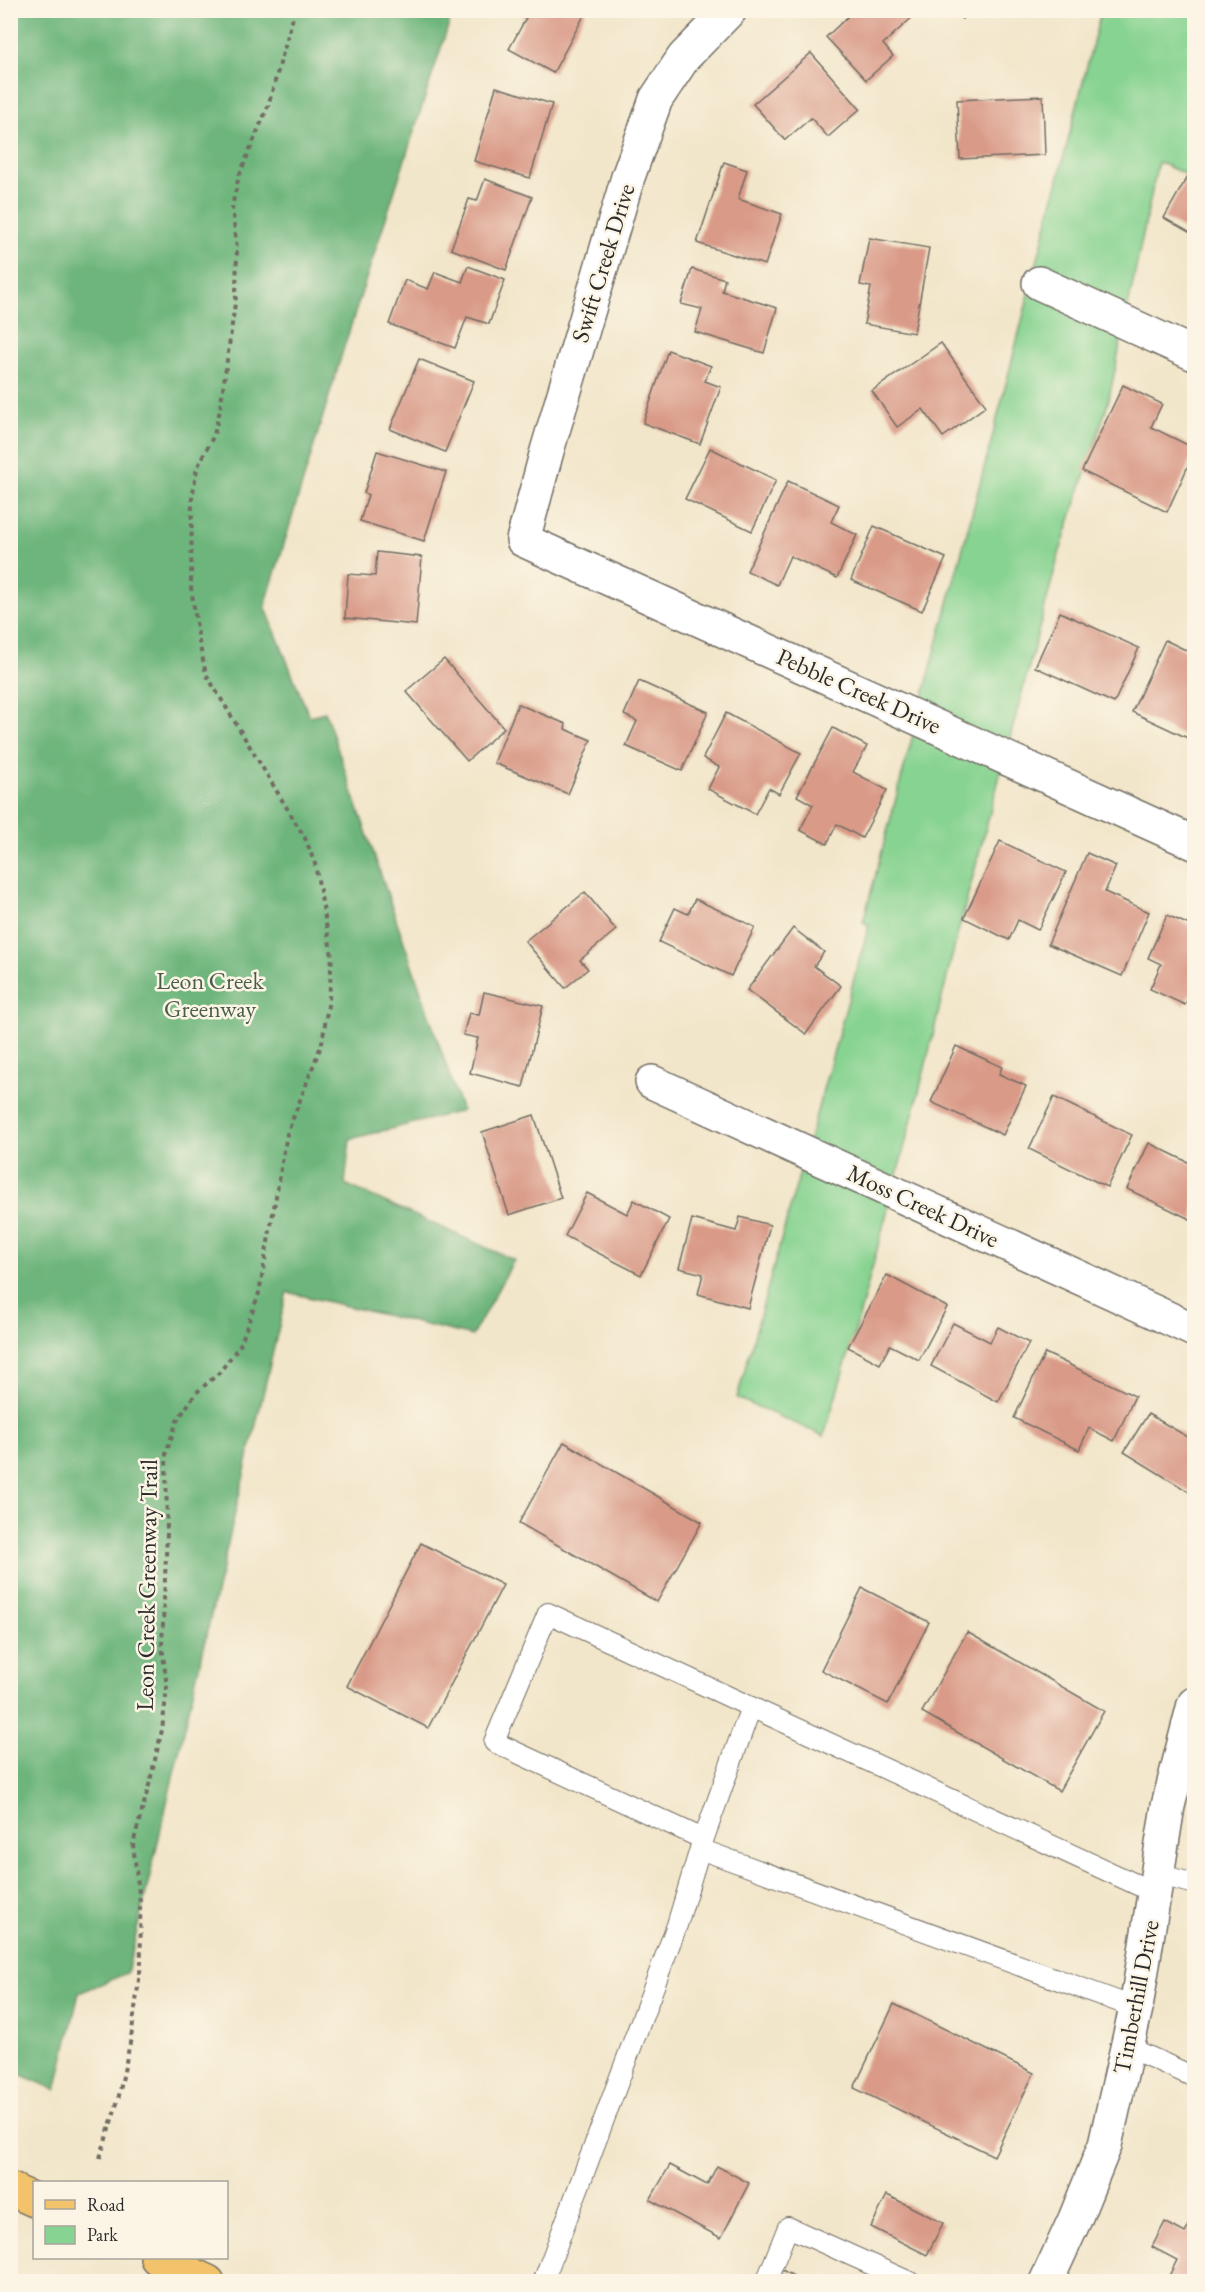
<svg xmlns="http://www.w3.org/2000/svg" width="1205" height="2292" font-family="'EB Garamond',serif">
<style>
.green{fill:#87d391;stroke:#597f5e;stroke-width:1.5}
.forest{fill:#6db57b;stroke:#4c7053;stroke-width:1.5}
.building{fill:#d99a87}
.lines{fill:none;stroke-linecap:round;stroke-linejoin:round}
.service-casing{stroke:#716c63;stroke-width:22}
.minor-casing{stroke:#716c63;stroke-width:36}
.tertiary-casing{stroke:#716c63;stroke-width:36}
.primary-casing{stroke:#716c63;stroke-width:36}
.path{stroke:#716c63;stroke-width:4;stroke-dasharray:4.5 4.5;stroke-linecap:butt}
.service{stroke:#fff;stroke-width:20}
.minor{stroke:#fff;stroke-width:33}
.tertiary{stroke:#fff;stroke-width:33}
.primary{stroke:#f2c36a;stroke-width:33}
.labels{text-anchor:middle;stroke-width:5;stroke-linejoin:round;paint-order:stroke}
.street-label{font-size:24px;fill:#2b2b2b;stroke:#fcf5e5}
.park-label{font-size:24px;fill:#475d4a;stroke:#fcf5e5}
</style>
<rect width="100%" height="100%" fill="#fcf5e5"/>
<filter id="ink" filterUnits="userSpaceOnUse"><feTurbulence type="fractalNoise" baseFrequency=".0167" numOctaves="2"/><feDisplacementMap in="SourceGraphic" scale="12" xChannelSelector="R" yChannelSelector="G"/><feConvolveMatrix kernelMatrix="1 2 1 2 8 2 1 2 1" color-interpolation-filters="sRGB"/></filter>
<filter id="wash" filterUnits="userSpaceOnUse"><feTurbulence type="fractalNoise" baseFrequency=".008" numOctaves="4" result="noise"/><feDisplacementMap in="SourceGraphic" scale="24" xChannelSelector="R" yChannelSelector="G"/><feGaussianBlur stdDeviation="1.35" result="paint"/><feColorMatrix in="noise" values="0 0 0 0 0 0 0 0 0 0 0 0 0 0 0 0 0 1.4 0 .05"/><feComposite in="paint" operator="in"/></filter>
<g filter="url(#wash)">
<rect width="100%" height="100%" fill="#f2e6ca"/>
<path class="green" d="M1101,11H1194V42L1190,59L1194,61V178L1158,162L1108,403L1059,554L957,936L919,1092L858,1321L824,1436L737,1398L869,925L863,922L995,427Z"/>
<path class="forest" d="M11,10L453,11L345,344L265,606L309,716L325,712L462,1111L350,1139L345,1184L514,1260L472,1336L287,1292L127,1973L79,1993L56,2090L10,2070Z"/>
<g id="blocks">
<g class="building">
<path d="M513,10H587L553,73L509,49L526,18Z"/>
<path d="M855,10H915L917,13L883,44L893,56L866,80L826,37Z"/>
<path d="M954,10H970L962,19Z"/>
<path d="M811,53L860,109L828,137L811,118L785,140L753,104Z"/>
<path d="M496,87L552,104L530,178L474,161Z"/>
<path d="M1043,96L1045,155L960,159L957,100Z"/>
<path d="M724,162L747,170L738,199L782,214L765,265L697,243Z"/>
<path d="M1189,174L1194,178V235L1164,218Z"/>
<path d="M485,179L532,197L506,270L451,249L469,199L477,201Z"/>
<path d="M869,238L929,248L914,333L864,324L871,287L860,285Z"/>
<path d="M468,266L505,280L489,324L467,317L455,348L389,324L405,280L428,289L435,272L462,282Z"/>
<path d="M692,269L725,279L722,291L777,308L764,353L695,332L702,309L681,304Z"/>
<path d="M941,343L986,406L943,437L923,409L897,427L872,391Z"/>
<path d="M668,350L711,366L705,381L721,387L700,444L643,423Z"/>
<path d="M419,359L474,381L445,452L390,429Z"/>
<path d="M1123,385L1162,404L1151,427L1194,448V453L1167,512L1082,471Z"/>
<path d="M710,448L776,480L752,531L685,499Z"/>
<path d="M377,451L446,472L424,541L360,521L368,495L364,493Z"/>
<path d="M788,481L839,505L831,522L857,535L837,578L790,556L777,585L747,571Z"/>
<path d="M874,526L946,558L922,611L851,580Z"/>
<path d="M377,552L422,557L416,625L345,618L348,574L375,576Z"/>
<path d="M1060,612L1139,648L1114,703L1035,667Z"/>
<path d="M1165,640L1194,654V741L1132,712Z"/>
<path d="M444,659L504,728L467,761L406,691Z"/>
<path d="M639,681L708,712L682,771L626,746L637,721L624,715Z"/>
<path d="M518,704L566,724L565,729L591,740L568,794L494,763Z"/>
<path d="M726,713L801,753L779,794L769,788L755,814L708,789L719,767L703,758Z"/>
<path d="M833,728L867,746L853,772L887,790L862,838L837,824L827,844L800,830L813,805L797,796Z"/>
<path d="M1000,841L1066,872L1038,930L1018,920L1009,940L964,918Z"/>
<path d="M1087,853L1116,866L1105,892L1149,912L1122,976L1048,944Z"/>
<path d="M585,892L616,930L580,960L588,969L565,988L525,941Z"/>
<path d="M695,899L755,927L731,976L659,942L675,908L688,914Z"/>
<path d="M1167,915L1194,927V996L1190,994L1185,1005L1150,989L1161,964L1148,958Z"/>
<path d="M793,928L824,952L814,966L841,986L806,1034L747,990Z"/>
<path d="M484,992L543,1006L523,1087L470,1073L478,1038L463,1035L469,1013L479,1015Z"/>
<path d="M956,1046L1002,1067L999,1074L1026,1086L1003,1135L931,1102Z"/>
<path d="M1054,1097L1132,1135L1107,1187L1029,1149Z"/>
<path d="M534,1115L561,1198L509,1215L482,1132Z"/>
<path d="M1149,1143L1194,1165V1221L1127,1189Z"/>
<path d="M587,1193L627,1214L634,1200L669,1219L641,1275L565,1236Z"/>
<path d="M740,1217L770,1225L748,1308L698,1294L703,1274L679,1268L692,1219L736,1231Z"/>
<path d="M887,1275L947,1307L919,1360L890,1345L880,1364L848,1347Z"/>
<path d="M953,1323L990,1342L998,1327L1029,1343L998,1402L931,1366Z"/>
<path d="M1045,1353L1135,1396L1114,1441L1089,1428L1079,1450L1014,1418Z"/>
<path d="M1148,1414L1193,1440L1194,1437V1495L1124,1452Z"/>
<path d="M564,1442L702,1522L657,1602L519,1523Z"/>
<path d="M421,1543L503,1585L428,1728L347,1686Z"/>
<path d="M862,1588L929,1622L888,1704L821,1670Z"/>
<path d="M967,1632L1104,1711L1059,1791L922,1712Z"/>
<path d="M894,2004L1034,2073L994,2156L854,2088Z"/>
<path d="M670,2165L707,2185L717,2166L749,2183L721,2238L650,2200Z"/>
<path d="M887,2195L943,2223L927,2255L871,2227Z"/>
<path d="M1194,2216V2282H1166L1177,2260L1152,2247L1165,2222L1185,2233Z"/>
<path d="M782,2270L805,2282H776Z"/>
</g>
</g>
</g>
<g filter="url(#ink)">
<use href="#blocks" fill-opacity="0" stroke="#716c63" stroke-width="1.5"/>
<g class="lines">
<defs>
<g id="service">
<path d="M703,1839L494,1742L548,1613L751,1707"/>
<path d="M700,1849L751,1707L1155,1893"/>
<path d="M1158,1874L1194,1884"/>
<path d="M1128,2047L1194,2077"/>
<path d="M543,2282L677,1925L700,1849L1136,2008"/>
<path d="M766,2282L788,2227L910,2282"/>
</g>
<g id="minor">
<path d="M730,10L684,57L656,99L628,177L547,451L523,540L1194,843"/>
<path d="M1039,283L1194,354"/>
<path d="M652,1082L1194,1330"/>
</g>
<path id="tertiary" d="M1046,2282L1075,2219L1105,2145L1136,2008L1168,1806L1194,1704"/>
<g id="primary">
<path d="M10,2189L34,2200"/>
<path d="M157,2258L208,2282"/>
</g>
</defs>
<use href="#service" class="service-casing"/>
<use href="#minor" class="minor-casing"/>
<use href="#tertiary" class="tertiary-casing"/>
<use href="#primary" class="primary-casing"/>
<path class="path" d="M100,2158L118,2100L131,2038L141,1965L140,1902L133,1844L149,1785L162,1730L167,1688L162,1645L167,1533L166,1453L177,1421L196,1393L219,1373L240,1345L249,1321L259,1293L287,1134L322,1043L329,999L332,956L315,864L305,838L206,674L199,642L191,587L192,498L197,468L214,435L220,410L236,296L237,249L232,206L239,176L268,106L295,10"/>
<use href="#service" class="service"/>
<use href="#minor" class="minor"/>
<use href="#tertiary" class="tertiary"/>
<use href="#primary" class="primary"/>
</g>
</g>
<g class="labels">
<g class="street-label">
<text transform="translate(603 263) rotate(-73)" y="8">Swift Creek Drive</text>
<text transform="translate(859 691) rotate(24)" y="8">Pebble Creek Drive</text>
<text transform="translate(923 1206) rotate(25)" y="8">Moss Creek Drive</text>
<text transform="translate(147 1585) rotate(-89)" y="8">Leon Creek Greenway Trail</text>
<text transform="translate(1136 1997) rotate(-79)" y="8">Timberhill Drive</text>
</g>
<g class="park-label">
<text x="210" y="989">Leon Creek<tspan x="210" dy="28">Greenway</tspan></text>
</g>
</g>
<rect width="1205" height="2292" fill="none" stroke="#fcf5e5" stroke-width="36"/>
<rect x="33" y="2181" width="195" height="78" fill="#fcf5e5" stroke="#a8a49b" stroke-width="1.5"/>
<rect x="45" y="2200" width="30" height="9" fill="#f2c36a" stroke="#a8a49b" stroke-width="1.5"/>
<text x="87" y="2211" font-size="18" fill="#2b2b2b">Road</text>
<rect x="45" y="2226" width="30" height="18" fill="#87d391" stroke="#a8a49b" stroke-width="1.5"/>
<text x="87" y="2241" font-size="18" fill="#2b2b2b">Park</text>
</svg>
